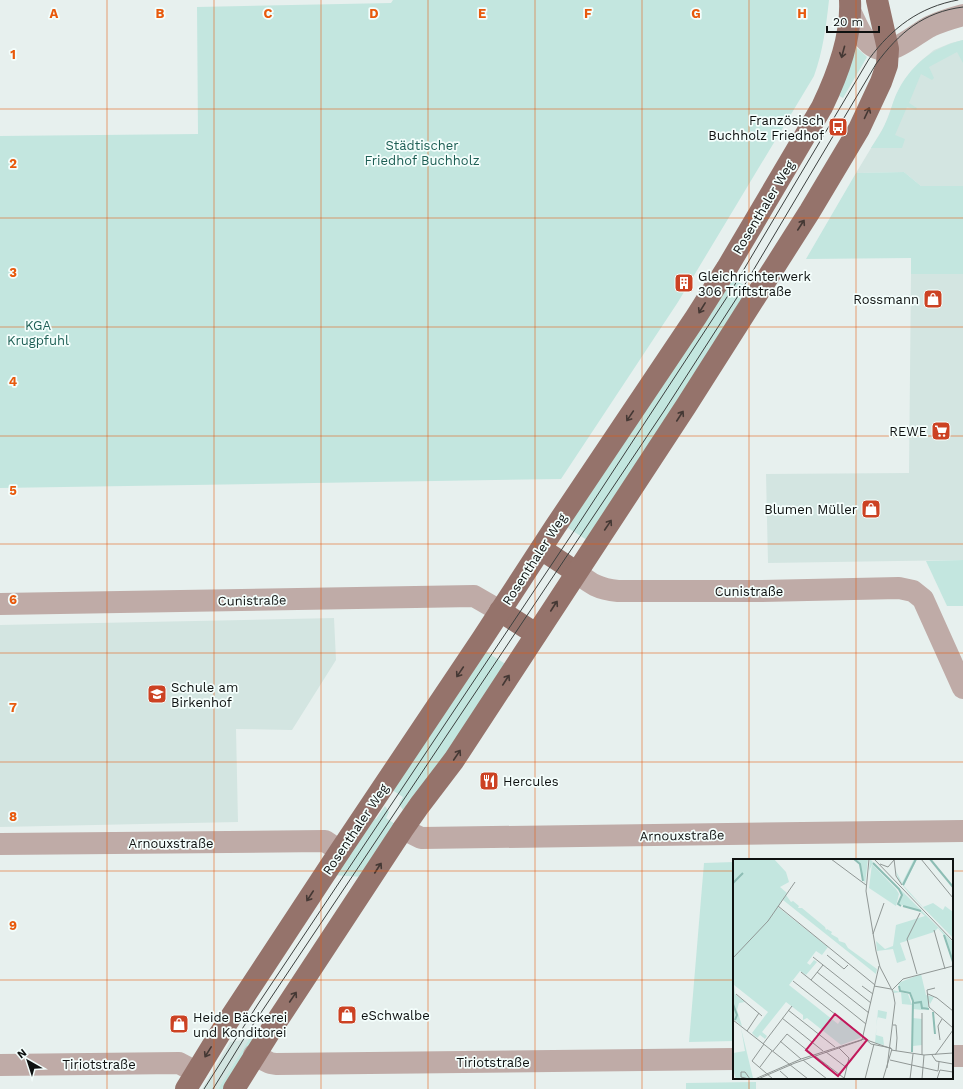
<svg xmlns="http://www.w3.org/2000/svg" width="963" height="1089" font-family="'Work Sans',sans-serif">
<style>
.built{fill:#d3e5e1}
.green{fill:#c3e6df}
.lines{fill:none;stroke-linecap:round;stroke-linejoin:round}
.minor{stroke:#bfaba7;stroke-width:22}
.major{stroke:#95736b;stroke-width:22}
.tram{stroke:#3c403f;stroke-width:1}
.oneway{stroke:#443834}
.grid{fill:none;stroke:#e8590c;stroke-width:1;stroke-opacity:0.55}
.labels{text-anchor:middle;stroke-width:3.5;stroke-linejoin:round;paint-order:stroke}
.poi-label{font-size:13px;fill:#0e1110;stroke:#f4fefc;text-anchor:start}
.park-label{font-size:13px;fill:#1e5f55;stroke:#f4fefc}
.street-label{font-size:13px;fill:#0e1110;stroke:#f4fefc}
.inset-river{fill:none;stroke:#8dbdb4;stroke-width:2}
.inset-road{fill:none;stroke:#909795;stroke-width:1}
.view{fill:#c2185b;fill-opacity:0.15;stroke:#c2185b;stroke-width:2}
.inset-edge{fill:none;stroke:#0e1110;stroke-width:2}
.grid-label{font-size:13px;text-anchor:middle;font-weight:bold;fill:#e8590c;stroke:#f4fefc;stroke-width:3.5;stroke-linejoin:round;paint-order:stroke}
</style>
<rect width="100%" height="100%" fill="#e7f0ee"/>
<g class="built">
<path d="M963,40V186H921L904,172L856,173L885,125L896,95L906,78L922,60L934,50L951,43Z"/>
<path d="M911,274H963V560L768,563L766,474L909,473Z"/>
<path d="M334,618L336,660L292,730L236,729L238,822L0,827V625Z"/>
<path d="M249,1039L218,1089H202L230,1042Z"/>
</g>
<g class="green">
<path d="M393,0H829C826,27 823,51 814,76L678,302L561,479L0,488V136L198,134L197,7L391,3Z"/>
<path d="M963,40V63L957,52L929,67L934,78L932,80L921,74L909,103L917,108L916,110L907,107L895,135L905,139L902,148H871C876,140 882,132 885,124C890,115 892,104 896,95C909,66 933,47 963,40Z"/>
<path d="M856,47L867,57L843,98L834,93Z"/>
<path d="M904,172L921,186H963V274H911V258L806,259L856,173Z"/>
<path d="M728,275L753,291L590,542L565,526Z"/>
<path d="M963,560V606H947L926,561Z"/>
<path d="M482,649L507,665L416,801L411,798L403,810L399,804L403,797L389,788Z"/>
<path d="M385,806L389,812L386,818L398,826L365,877L331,875L371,816L376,819Z"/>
<path d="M734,862V1041L689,1042L704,863Z"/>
<path d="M258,1038L226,1089H218L249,1039Z"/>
<path d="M756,1082V1089H686V1083Z"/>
</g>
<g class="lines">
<g class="minor">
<path d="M851,13C857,25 863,42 876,48C894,56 916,33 931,26C941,21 952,18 963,15"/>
<path d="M576,572C591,584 598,589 618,591H759L899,588L913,591L923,599L963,688"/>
<path d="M0,604L474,596L500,611"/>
<path d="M403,829L421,838L963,831"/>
<path d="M0,844L325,841L340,851"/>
<path d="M254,1055L270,1063L276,1064L734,1059"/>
<path d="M952,1056H963"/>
<path d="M0,1065L179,1063L196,1072"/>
</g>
<g class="major">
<path d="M541,549L576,572"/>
<path d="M500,611L536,634"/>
<path d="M186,1089L219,1035L340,851L482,639L555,527L696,317L727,268L822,107C838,74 852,37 850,0"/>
<path d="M234,1089L271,1030L403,829L419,806L454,760L686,406L810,211L859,129L881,82L887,65L888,49L877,0"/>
</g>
<g class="tram">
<path d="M204,1089L258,1004L570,537L731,291L869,59C892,28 919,7 958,0"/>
<path d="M213,1089L248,1032L664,411L738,296L876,64C899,33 923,12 963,7"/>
</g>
</g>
<defs><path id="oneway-shaft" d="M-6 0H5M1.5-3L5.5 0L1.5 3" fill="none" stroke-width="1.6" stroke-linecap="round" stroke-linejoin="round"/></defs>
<g class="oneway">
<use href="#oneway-shaft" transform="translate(843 52) rotate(105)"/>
<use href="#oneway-shaft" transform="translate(867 113) rotate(-65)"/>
<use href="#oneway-shaft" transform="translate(801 225) rotate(-57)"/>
<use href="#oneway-shaft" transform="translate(702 308) rotate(122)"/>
<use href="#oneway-shaft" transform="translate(630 416) rotate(124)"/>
<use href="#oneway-shaft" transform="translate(680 416) rotate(-57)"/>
<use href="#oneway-shaft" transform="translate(608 525) rotate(-56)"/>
<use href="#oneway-shaft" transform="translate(554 606) rotate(-57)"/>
<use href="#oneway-shaft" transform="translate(460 672) rotate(124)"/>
<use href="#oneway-shaft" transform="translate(506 680) rotate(-57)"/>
<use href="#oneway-shaft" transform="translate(457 755) rotate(-56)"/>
<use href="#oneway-shaft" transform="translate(378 868) rotate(-57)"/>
<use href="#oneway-shaft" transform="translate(310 896) rotate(123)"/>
<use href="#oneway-shaft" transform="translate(293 997) rotate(-56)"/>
<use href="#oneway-shaft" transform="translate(208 1052) rotate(122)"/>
</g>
<path class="grid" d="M107,0V1089M214,0V1089M321,0V1089M428,0V1089M535,0V1089M642,0V1089M749,0V860M856,0V860M0,109H963M0,218H963M0,327H963M0,436H963M0,544H963M0,653H963M0,762H963M0,871H734M952,871H963M0,980H734M952,980H963M749,1078V1089M856,1078V1089"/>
<defs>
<symbol id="bus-square" viewBox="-11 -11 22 22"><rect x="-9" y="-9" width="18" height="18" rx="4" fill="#cc4223" stroke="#f4fefc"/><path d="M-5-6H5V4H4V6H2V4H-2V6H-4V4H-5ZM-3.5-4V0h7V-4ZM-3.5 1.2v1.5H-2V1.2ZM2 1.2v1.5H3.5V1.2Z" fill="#fff"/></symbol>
<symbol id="building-square" viewBox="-11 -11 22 22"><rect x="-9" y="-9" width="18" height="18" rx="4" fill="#cc4223" stroke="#f4fefc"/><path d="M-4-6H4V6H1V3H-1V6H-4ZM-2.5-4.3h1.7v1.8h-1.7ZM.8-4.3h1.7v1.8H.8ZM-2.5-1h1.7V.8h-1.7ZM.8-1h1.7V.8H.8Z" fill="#fff"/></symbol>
<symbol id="shop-square" viewBox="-11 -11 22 22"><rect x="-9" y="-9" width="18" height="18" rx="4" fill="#cc4223" stroke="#f4fefc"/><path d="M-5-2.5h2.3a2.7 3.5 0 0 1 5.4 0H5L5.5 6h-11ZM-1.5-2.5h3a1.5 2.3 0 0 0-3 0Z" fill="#fff"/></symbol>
<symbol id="supermarket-square" viewBox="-11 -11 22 22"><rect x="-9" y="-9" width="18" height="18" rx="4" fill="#cc4223" stroke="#f4fefc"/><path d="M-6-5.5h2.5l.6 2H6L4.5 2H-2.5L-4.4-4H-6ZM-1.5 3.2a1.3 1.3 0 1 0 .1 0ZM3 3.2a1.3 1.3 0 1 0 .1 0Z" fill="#fff"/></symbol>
<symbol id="school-square" viewBox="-11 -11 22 22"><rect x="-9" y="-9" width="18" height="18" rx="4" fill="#cc4223" stroke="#f4fefc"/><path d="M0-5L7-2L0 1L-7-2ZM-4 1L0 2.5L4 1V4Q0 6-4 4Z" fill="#fff"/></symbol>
<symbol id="restaurant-square" viewBox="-11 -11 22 22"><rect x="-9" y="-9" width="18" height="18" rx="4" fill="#cc4223" stroke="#f4fefc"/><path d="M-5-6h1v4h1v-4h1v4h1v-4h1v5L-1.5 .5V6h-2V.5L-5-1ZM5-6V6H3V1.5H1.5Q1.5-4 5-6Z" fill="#fff"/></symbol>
</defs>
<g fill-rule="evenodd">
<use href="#bus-square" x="827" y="116" width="22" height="22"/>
<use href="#building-square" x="673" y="272" width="22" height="22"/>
<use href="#shop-square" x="922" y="288" width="22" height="22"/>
<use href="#supermarket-square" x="930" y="420" width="22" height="22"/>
<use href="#shop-square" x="860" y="498" width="22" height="22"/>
<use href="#school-square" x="146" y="683" width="22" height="22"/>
<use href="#restaurant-square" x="478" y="770" width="22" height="22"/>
<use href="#shop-square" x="336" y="1004" width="22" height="22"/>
<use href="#shop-square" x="168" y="1013" width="22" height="22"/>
</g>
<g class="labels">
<g class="poi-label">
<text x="824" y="125" text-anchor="end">Französisch<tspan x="824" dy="15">Buchholz Friedhof</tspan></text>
<text x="698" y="281">Gleichrichterwerk<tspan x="698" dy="15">306 Triftstraße</tspan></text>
<text x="919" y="304" text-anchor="end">Rossmann</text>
<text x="927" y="436" text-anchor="end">REWE</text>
<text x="857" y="514" text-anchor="end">Blumen Müller</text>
<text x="171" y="692">Schule am<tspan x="171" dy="15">Birkenhof</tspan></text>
<text x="503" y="786">Hercules</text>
<text x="361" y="1020">eSchwalbe</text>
<text x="193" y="1022">Heide Bäckerei<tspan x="193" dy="15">und Konditorei</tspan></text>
</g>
<g class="park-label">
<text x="422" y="150">Städtischer<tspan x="422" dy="15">Friedhof Buchholz</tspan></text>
<text x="38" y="330">KGA<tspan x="38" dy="15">Krugpfuhl</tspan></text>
</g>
<g class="street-label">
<text transform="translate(763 207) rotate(-59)" y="5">Rosenthaler Weg</text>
<text transform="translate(534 559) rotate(-57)" y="5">Rosenthaler Weg</text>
<text x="749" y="596">Cunistraße</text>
<text transform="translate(252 600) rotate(-1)" y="5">Cunistraße</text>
<text transform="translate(355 829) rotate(-56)" y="5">Rosenthaler Weg</text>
<text transform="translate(682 835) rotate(-1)" y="5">Arnouxstraße</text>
<text x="171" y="848">Arnouxstraße</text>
<text x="493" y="1067">Tiriotstraße</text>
<text x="99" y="1069">Tiriotstraße</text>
</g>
</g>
<g transform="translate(733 859)">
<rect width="220" height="220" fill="#e7f0ee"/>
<path d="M0,0H41L53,13L56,23L47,28L54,34L45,48L95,88L89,96L83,92L74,104L77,106L81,101L84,103L73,116L67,112L56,126L105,165L108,160L129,177L127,179L108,186L74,159L70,161V156L53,143L29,173L34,177L32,180L27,176L24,179L19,174L35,153L1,126L2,135L12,143L6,144L4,151L9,167L0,160V24L4,20L0,23ZM120,0H135L132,25L126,4ZM137,0L220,83V103L210,75L205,69L201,73L167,84L173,101L164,104L160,90L144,92L143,82L152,90L160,87L163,66L192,57L185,51L166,45L170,36L140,3L136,12ZM181,0H184L171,27L190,48L200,44L210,51L212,47L220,53V79L175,33L165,20L163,12L169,24ZM139,5L163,30L166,35L163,47L136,29ZM53,36L58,43L60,42L66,47L65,49H69L92,68L93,71L94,70L99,73L98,75L105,79L106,82L112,84L115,89L144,110L143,115L50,41ZM188,115L193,136L201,138L197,145L196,143L195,149L189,151L180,150L181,143L178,134L167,131L165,124ZM160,131L175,135L179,146L169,145L168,133L161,134ZM145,151L154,153L153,160L144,158L143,176L150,178L151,186L142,184ZM180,159L189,160V186L180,187ZM8,169L20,219L19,220H3L0,211V194L12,192Z" fill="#c3e6df"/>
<path class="inset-river" d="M121,0L127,5L130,22M197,0L220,28M140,4L166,30L169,36L165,45L168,47M0,24L10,14M170,26L183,0M170,47L188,52M211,76L220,103M166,127L167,132L177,134L180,142L179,193M181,144L188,143L189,149L196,150M0,145L4,156L2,161M200,153L202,175"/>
<path class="inset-road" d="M98,0L133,26M136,0L133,32L143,92L147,108L160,133L162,144L154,209M141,0L220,82M161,0L163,17L169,26M188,0L220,39M147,5L155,8L161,1M45,47L142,126M201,71L212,110M140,75L151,44M94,96L111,110L115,106M80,98L138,144M0,99L35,62L62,23M68,113L133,165M84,113L136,154M184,115L174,80L187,54M78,121L90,106M60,122L131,178M129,127L140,135M141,127L158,130M202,129L194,131L196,148L220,169M159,131L170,120L220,107M3,135L29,157M195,135L204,139L220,152M55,151L102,188M49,159L90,192M0,161L75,220M160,166H163L164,179L163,192M14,172L26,154M130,178L138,185L158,189M207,181L205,167L209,160M47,182L68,200M30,185L59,147M31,185L19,202L40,220M106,189L116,199L111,220M158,191L191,196L220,194M40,192L54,175L80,196M93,193L114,209M189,196V154M199,196L203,202L220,205M202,196L220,171M82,197L111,219M70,201L94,220M157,201L205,212L206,203M27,208L39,192M47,212L56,220M16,220L8,218V213H12L17,220M22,220L68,200L131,180L159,190L150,220M25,220L62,204L129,181L146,107M132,220L141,185M177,220L180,195M189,220L191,196M204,220L207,211L220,213"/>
<path class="view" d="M102,155L134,181L105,217L73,191Z"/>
<rect width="220" height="220" class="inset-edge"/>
</g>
<g class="grid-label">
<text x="54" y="18">A</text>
<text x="160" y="18">B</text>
<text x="268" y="18">C</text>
<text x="374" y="18">D</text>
<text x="482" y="18">E</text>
<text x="588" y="18">F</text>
<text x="696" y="18">G</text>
<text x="802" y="18">H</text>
<text x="13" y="59">1</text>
<text x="13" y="168">2</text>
<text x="13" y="277">3</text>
<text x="13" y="386">4</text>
<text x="13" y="495">5</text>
<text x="13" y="604">6</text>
<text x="13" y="712">7</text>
<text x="13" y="821">8</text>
<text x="13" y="930">9</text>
</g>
<g transform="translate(28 1061) rotate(321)" stroke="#f4fefc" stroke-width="3" paint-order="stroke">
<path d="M0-3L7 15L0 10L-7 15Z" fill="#0e1110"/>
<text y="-6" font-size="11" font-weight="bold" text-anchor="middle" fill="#0e1110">N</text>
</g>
<path d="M827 26v6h52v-6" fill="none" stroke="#0e1110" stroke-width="2"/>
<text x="833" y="26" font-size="12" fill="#0e1110" stroke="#f4fefc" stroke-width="3" paint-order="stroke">20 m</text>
</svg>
